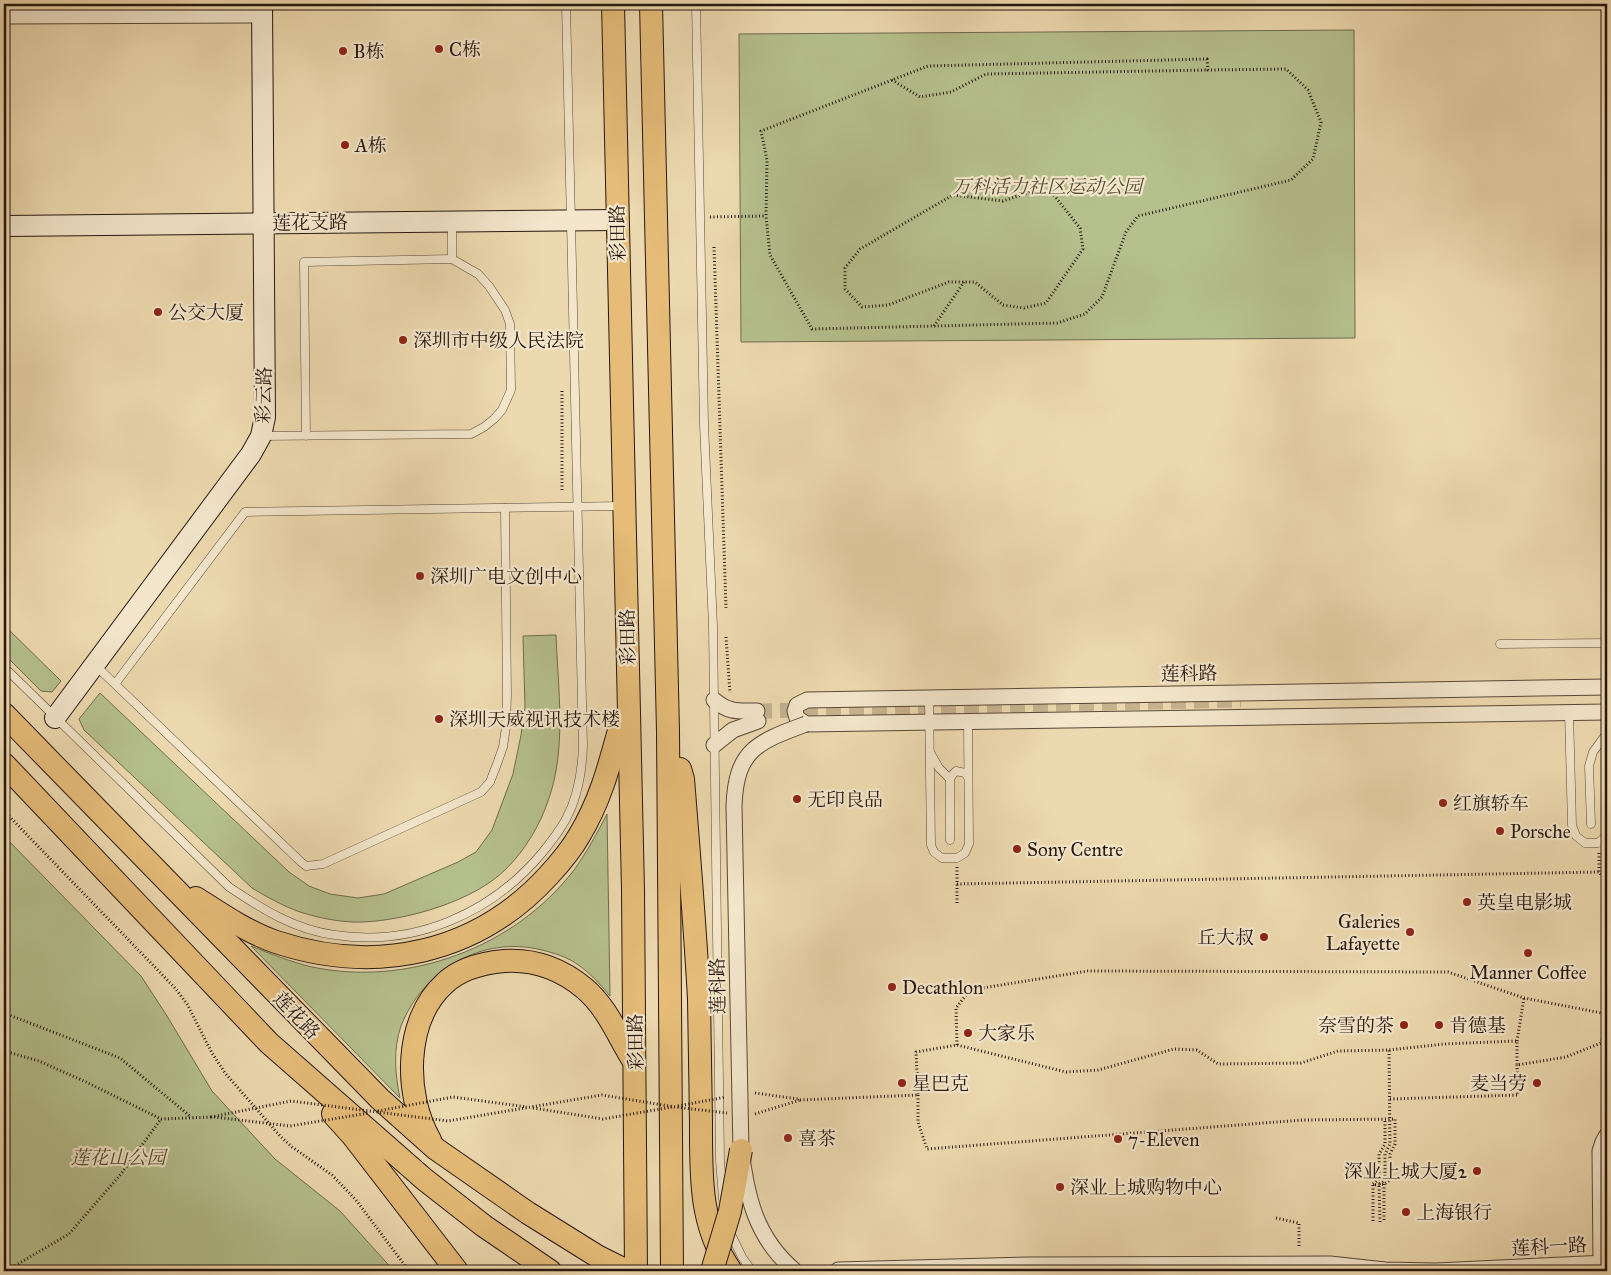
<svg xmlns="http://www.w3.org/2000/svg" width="1611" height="1275" font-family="'IM FELL Great Primer','Noto Serif SC',serif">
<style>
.green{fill:#b5c08d;stroke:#6e6c4e}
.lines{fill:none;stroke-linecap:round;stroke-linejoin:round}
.street-tunnel{stroke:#c5b28f;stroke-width:15;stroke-dasharray:15 8;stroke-linecap:butt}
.lane-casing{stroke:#584837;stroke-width:9}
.street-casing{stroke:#584837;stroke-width:17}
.secondary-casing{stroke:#26170f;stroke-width:22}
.primary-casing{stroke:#26170f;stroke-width:24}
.path{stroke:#26170f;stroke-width:3;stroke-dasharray:1 2.5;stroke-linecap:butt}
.lane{stroke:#f3e6cb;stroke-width:8}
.street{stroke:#f3e6cb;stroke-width:15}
.secondary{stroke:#f3e6cb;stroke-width:20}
.primary{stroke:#e6bc78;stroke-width:22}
.street-bridge-casing{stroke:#584837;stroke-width:17;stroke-linecap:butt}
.primary-bridge-casing{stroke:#26170f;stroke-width:24;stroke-linecap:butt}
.path-bridge{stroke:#26170f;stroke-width:3;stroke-dasharray:1 2.5;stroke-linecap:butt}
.street-bridge{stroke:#f3e6cb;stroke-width:15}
.primary-bridge{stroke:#e6bc78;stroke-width:22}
.poi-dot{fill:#8f2418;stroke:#f3e6cb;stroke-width:2}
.labels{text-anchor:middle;stroke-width:4.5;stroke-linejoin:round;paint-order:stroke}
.poi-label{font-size:19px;fill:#26170f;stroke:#f3e6cb;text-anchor:start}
.park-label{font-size:19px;font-style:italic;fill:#514a35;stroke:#f3e6cb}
.street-label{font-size:19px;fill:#26170f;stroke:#f3e6cb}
</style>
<rect width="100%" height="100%" fill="#edd9af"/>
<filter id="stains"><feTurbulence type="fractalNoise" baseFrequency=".004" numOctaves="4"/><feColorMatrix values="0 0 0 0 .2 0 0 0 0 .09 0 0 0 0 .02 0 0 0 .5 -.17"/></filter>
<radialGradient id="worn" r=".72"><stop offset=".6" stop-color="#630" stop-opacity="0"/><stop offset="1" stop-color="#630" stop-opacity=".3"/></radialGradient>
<g class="green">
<path d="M1354,30L1355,338L741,342L739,34Z"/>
<path d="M4,625L61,681L52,692L41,691L4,654Z"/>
<path d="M556,635C558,689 567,749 548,801C540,825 525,850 507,868C475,901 408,920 363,922C343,923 319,918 300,912C283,906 267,897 252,888L84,730L79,719L100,693L289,872L309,886L330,894L358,898L384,894L458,862L476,852L492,830L513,774L521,735L525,707L523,636Z"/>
<path d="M607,814L610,996C600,984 590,973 577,964C567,957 554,953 542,950C482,935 423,970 401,1026C393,1049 395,1074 400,1098L251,946C271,954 291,962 312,967C408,987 514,948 574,870C587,852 597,833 607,814Z"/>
<path d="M4,836L141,976L167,1016L212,1091L275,1159L340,1211L394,1271H4Z"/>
</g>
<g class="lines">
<path class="street-tunnel" d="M757,711L1241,700"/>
<defs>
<g id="lane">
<path d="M696,4L704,424L713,626L720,1160L723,1199"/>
<path d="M452,223V259"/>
<path d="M261,436L471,434L484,427L494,419L502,410L511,390L510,324L505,310L489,286L478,274L452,259L304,262L306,436"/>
<path d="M1500,644L1607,643"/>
<path d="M95,665L301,862L306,866L323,864L481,792L490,782L497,764L503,747L506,727L507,694L505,508"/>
<path d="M4,667L229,887C262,909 295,930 335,935C414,947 491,914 542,853C551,842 559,832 566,819C578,797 582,771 583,746L566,4"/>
<path d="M115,684L245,512L622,506"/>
<path d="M929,698L931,845L934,852L942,858H957L965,853L969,844L968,721"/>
<path d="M1569,712L1572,825L1576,836L1585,843H1598L1607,835"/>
<path d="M931,754L939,768L950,779"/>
<path d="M1591,824L1589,766L1593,752L1607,733"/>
<path d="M950,840V779L953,774L956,771L965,773L968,777"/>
<path d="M730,1232L742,1257L752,1271"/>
</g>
<g id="street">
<path d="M4,16L262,15"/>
<path d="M1607,687L807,700L797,705L795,711L797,718L806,724L1607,712"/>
<path d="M714,700C729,713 739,711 757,711"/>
<path d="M714,745L733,730L758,721"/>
<path d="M1601,1263L1600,1151L1603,1142L1607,1135"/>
<path d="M838,1270L1030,1265L1330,1264L1385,1270L1436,1271L1607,1263"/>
</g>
<g id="secondary">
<path d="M4,226L617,220"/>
<path d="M55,718L251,454L261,436L265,417L262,4"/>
</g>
<g id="primary">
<path d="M613,4L633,890L636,1271"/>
<path d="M651,4L668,731L672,1271"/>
<path d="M4,714L380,1099L436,1149L528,1213L597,1256L627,1271"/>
<path d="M4,764L269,1043L424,1179L484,1226L550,1271"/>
<path d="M680,769L683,779C689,853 695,926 699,999C700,1040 700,1081 701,1121C701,1175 699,1225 731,1271"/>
<path d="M196,898C221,914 247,932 276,942C376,975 477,954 549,875C560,863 571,850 579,836C601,800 610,763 621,723"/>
<path d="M333,1114L352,1135L457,1271"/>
<path d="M430,1140C404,1095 404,1021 444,984C459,969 483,963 504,961C534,959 561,969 584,988C607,1007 618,1036 633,1060"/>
</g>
</defs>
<use href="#lane" class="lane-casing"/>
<use href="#street" class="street-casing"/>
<use href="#secondary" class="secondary-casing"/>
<use href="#primary" class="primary-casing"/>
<g class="path">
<path d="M1207,59L1208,70L1286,69L1308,90L1321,122L1313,159L1291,180L1138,216L1126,232L1102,297L1085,314L1057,323L812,329L770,255L766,216L767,160L761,131L928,66Z"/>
<path d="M892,80L920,97L951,92L986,74L1208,70"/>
<path d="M1030,192L1053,194L1080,228L1083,249L1046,303L1024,308L1003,305L975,282H949L888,305L862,307L845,289V268L860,249L953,195L1003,201Z"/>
<path d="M710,217L766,216"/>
<path d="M714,247L726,608"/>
<path d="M934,326L964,282"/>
<path d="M562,391V490"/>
<path d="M726,637L730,693"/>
<path d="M4,811L175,988L187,1004L212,1053L225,1073L280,1136L292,1147L332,1175L356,1200L409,1271"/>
<path d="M1599,853V872"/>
<path d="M957,867V904"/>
<path d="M957,884L1599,872L1607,883"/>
<path d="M4,1013L120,1058L191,1117"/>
<path d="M1517,1041L1524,998"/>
<path d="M957,1045L956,1008L970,990L1088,971L1448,972L1524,998L1607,1014"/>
<path d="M4,1051L39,1061L86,1082L161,1119L211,1117"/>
<path d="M918,1095V1122L927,1149L1303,1120L1395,1119V1144L1390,1154V1180L1384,1184L1373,1185"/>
<path d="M1390,1099L1518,1095L1517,1065"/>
<path d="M800,1100L918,1095L916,1052L957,1045L1066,1072L1098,1070L1174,1049L1197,1050L1218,1064L1301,1063L1338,1051L1389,1050L1444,1044L1517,1041V1065L1566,1057L1601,1043L1607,1023"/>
<path d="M1373,1184L1379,1179V1154L1385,1144V1119"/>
<path d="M1384,1184V1222"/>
<path d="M1373,1185V1222"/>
<path d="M1276,1218L1299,1223V1246"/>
<path d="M1380,1222L1379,1184L1385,1180V1154L1390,1144L1389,1050"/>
<path d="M6,1271L69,1234L121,1174L161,1119"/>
</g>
<use href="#lane" class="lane"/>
<use href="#street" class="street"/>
<use href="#secondary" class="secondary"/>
<use href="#primary" class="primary"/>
<defs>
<path id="street-bridge" d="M795,1271C756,1238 747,1198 741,1150L734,806C736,749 758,742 806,724"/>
<path id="primary-bridge" d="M712,1271L730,1211L741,1150"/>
</defs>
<use href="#street-bridge" class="street-bridge-casing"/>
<use href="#primary-bridge" class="primary-bridge-casing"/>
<g class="path-bridge">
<path d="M755,1093L798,1099"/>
<path d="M678,1106L726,1097"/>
<path d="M533,1108L603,1119L672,1107"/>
<path d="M378,1111L453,1097L527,1107"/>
<path d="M755,1114L800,1100"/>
<path d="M211,1117L291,1101L448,1121L602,1095L675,1107L727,1113"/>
<path d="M214,1117L290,1126L369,1113"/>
</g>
<use href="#street-bridge" class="street-bridge"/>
<use href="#primary-bridge" class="primary-bridge"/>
</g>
<g class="poi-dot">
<circle cx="439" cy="49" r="5"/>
<circle cx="343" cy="51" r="5"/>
<circle cx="345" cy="145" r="5"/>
<circle cx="158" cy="312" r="5"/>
<circle cx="403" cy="340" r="5"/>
<circle cx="420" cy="576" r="5"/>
<circle cx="439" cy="719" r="5"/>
<circle cx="797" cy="799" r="5"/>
<circle cx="1443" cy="803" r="5"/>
<circle cx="1500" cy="831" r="5"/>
<circle cx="1017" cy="849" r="5"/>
<circle cx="1467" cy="902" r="5"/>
<circle cx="1410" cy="932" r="5"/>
<circle cx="1264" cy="937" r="5"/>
<circle cx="1528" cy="953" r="5"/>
<circle cx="892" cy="987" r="5"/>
<circle cx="1404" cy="1025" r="5"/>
<circle cx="1439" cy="1025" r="5"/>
<circle cx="968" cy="1033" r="5"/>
<circle cx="902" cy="1083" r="5"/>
<circle cx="1537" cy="1083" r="5"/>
<circle cx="788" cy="1138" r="5"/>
<circle cx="1118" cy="1139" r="5"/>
<circle cx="1477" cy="1171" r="5"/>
<circle cx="1060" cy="1187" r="5"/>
<circle cx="1406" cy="1212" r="5"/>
</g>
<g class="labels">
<g class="poi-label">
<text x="449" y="56">C栋</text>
<text x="353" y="58">B栋</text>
<text x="355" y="152">A栋</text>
<text x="168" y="319">公交大厦</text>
<text x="413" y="347">深圳市中级人民法院</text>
<text x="430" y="583">深圳广电文创中心</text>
<text x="449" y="726">深圳天威视讯技术楼</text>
<text x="807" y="806">无印良品</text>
<text x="1453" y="810">红旗轿车</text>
<text x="1510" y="838">Porsche</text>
<text x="1027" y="856">Sony Centre</text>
<text x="1477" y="909">英皇电影城</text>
<text x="1400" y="928" text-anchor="end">Galeries<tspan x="1400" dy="22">Lafayette</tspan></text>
<text x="1254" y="944" text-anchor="end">丘大叔</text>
<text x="1528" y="979" text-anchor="middle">Manner Coffee</text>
<text x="902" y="994">Decathlon</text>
<text x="1394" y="1032" text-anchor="end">奈雪的茶</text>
<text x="1449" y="1032">肯德基</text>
<text x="978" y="1040">大家乐</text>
<text x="912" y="1090">星巴克</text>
<text x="1527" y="1090" text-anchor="end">麦当劳</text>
<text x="798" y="1145">喜茶</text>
<text x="1128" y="1146">7-Eleven</text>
<text x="1467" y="1178" text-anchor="end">深业上城大厦2</text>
<text x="1070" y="1194">深业上城购物中心</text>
<text x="1416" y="1219">上海银行</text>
</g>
<g class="park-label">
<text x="1047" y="193">万科活力社区运动公园</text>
<text x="118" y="1164">莲花山公园</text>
</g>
<g class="street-label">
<text transform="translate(310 222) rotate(-1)" y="7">莲花支路</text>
<text transform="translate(617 233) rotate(-91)" y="7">彩田路</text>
<text transform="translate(263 395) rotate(-88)" y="7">彩云路</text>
<text transform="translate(627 637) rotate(-91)" y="7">彩田路</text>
<text transform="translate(1189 673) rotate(-1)" y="7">莲科路</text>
<text transform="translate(717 986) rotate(-91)" y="7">莲科路</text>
<text transform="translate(297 1015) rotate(46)" y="7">莲花路</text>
<text transform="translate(635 1042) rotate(-91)" y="7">彩田路</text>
<text transform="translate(1549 1246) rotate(-3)" y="7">莲科一路</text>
</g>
</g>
<rect width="1611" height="1275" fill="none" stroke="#edd9af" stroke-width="20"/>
<rect x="5" y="5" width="1601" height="1265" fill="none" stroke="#26170f" stroke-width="2.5"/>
<rect x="10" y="10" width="1591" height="1255" fill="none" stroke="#26170f"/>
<rect width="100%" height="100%" filter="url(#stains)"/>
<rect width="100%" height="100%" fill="url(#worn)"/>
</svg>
